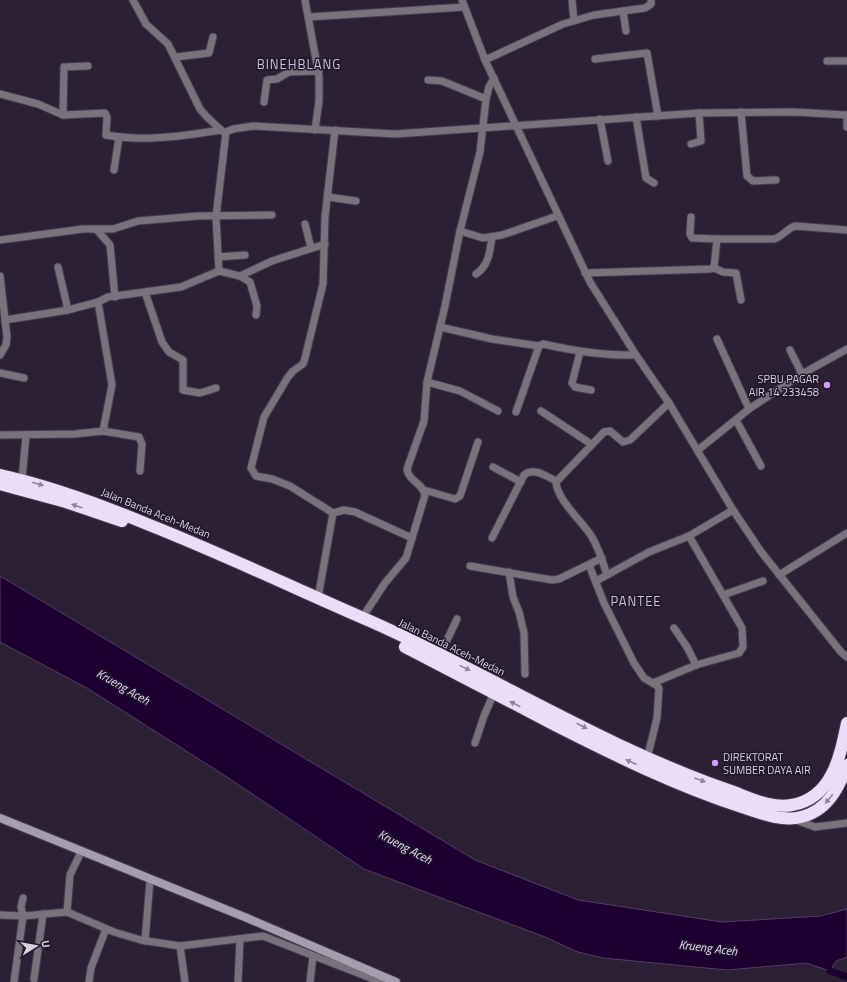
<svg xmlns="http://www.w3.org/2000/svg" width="847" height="982" font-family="'Titillium Web',sans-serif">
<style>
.water{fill:#1c002f;stroke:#543e64}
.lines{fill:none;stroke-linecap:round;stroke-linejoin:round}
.canal{stroke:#1c002f;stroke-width:7}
.street-casing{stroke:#473c4f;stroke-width:9}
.secondary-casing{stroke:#473c4f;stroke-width:10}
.highway-casing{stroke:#473c4f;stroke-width:14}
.street{stroke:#77727c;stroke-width:7}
.secondary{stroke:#a69dae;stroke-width:8}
.highway{stroke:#ebddf8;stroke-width:12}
.oneway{fill:#90849b}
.poi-dot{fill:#d29dfd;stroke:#21172a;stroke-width:1.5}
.labels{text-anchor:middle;stroke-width:3;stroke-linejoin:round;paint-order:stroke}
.poi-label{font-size:11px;fill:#d7d0de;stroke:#21172a;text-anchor:end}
.street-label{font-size:11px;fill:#d7d0de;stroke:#21172a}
.water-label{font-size:12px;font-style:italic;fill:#ebd9fb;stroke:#21172a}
.quarter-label{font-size:13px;letter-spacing:1px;fill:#cec1db;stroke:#21172a}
</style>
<rect width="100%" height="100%" fill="#2b2034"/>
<path class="water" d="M0,576L475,860L578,900L722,922L821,916L847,909V957L836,961L830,971L806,963L727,970L603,958L578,952L545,937L364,869L224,775L87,688L0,642Z"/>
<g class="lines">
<path class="canal" d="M830,971L847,977"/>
<defs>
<g id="street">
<path d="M133,0L146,24L168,44L200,109L207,117L222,131"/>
<path d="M305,0L319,76V101L315,130"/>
<path d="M462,0L485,60L590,282L636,355L669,403L733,510L762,553L841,652L847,657"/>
<path d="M572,0L574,21"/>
<path d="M623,11L626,31"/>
<path d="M309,17L464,7"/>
<path d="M176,57L209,53L213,37"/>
<path d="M595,59L647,53L658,116"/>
<path d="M485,60L563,24L594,15L645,8L651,4V0"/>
<path d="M827,61H847"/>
<path d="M428,80L442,81L486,99"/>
<path d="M0,94L38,104L63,115L105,113L107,117L106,135C146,142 181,136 221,130"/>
<path d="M264,102L267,80L277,79L289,72L319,71"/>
<path d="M741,112L747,176L753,181L776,180"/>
<path d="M63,115L64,67L88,66"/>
<path d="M847,115V127"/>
<path d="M636,117L646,178L654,183"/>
<path d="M600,119L608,161"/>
<path d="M691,144L701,141L699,113"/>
<path d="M114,170L119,137"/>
<path d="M328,197L356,201"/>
<path d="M691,217L690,234L692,238L717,239"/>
<path d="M305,224L311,248"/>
<path d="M97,230L110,245L115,297"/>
<path d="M460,231L483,238L502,235L557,216"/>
<path d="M0,240L83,229H113L138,221L198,216L272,215"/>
<path d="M218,257L245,255"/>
<path d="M58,267L68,310"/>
<path d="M714,268L723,272L736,273L741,300"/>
<path d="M585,273L710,269L714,268L717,239H774C784,236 786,229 795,226L847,230"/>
<path d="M476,274C489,266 490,250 492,237"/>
<path d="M0,276L7,337L6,345L0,355"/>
<path d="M240,276L272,261L325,244"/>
<path d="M145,292L162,342L169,352L183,360V390L200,393L216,388"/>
<path d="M256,315L257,306L250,282L240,276L219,271L216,217L226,132L233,129L253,126L395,134L699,113L794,112L847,115"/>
<path d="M5,320L68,310L98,302"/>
<path d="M440,327L492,339L539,346L543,344C574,351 604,356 636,355"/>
<path d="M717,339L749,409"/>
<path d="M790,350L802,374"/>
<path d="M580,352L572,383L575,387L591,390"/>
<path d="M0,373L24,378"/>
<path d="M427,382L460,391L498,411"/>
<path d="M541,411L591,444"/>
<path d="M516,412L539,346"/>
<path d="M736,420L761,466"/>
<path d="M103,431L112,385L98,302L108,297L181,287L219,271"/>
<path d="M0,435L75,434L103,431L139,437L142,444L140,471"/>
<path d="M698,450L749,409L802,374L847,349"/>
<path d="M493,467L521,482"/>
<path d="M22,479L26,436"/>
<path d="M424,490L455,499L460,496L478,442"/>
<path d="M333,513L290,486L272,479L256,476L251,468L264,417L288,377L293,371L303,364L305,358L323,284L325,217L335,130"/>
<path d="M333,513L344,510L355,512L412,538"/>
<path d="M492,538L524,475C534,467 546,476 556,481"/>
<path d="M589,565L604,603L634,663L644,678L656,685L659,688L657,718L647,759"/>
<path d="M470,566L552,580L559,579L602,558"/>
<path d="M509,572L513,597L519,612L524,633L525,674"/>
<path d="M607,575C603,562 599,549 592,537C582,521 557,500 556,482L604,432L610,431L623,442L630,440L669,403"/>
<path d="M779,575L847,533"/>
<path d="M596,581L649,552L689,536L733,510"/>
<path d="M723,595L763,581"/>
<path d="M318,598L333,513"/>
<path d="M362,618L385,583L406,558L425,495C423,483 408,481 407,469L424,421L427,382L445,306L460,231L480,152L486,99L489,87L494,78"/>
<path d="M674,628L687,647L696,665"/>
<path d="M440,655L457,619"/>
<path d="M653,683L696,665L739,653L743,647L742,628L689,536"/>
<path d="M475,743L484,716L494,693"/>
<path d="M793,819L815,827L847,823"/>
<path d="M67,912L70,875L81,852"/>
<path d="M0,915L23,916L67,912L114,932L141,940L180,946L263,936L381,982"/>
<path d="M145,941L150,880"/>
<path d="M180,946L185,982"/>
<path d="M34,979L43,914"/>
<path d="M14,982L23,916L21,907L23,898"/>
<path d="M89,982L91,968L106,929"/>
<path d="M238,982L240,939"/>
<path d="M310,982L313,956"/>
</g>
<path id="secondary" d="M0,818L247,918L396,982"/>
<g id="highway">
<path d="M0,475C51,486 99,504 147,524C223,554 296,589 370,621C492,675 605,748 731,791C750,798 772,809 792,805C832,798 840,757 847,723"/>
<path d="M0,484L66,502L122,521"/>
<path d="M405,647C455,673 504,698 553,724C614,755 677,786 742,807C760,813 782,822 801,817C827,811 839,788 847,765"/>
</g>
</defs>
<use href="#street" class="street-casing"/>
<use href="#secondary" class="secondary-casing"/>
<use href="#highway" class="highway-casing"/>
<use href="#street" class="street"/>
<use href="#secondary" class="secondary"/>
<use href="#highway" class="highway"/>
</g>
<defs><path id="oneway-solid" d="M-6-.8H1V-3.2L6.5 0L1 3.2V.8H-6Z"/></defs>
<g class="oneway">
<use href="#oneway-solid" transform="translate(38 484) rotate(16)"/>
<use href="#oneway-solid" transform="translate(77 506) rotate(-161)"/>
<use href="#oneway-solid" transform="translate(465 668) rotate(26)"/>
<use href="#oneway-solid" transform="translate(515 704) rotate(-153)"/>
<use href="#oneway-solid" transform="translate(582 726) rotate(27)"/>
<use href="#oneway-solid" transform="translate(631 762) rotate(-156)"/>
<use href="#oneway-solid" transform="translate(700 780) rotate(20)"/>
<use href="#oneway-solid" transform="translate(829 799) rotate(129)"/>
</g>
<g class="poi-dot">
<circle cx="827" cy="385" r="4"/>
<circle cx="715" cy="763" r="4"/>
</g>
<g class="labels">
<g class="poi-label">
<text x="819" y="383">SPBU PAGAR<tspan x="819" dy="13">AIR 14 233458</tspan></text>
<text x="723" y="761" text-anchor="start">DIREKTORAT<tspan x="723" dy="13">SUMBER DAYA AIR</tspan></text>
</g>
<g class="street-label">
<text transform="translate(156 513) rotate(22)" y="4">Jalan Banda Aceh-Medan</text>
<text transform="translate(452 647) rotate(26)" y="4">Jalan Banda Aceh-Medan</text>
</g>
<g class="water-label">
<text transform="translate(123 687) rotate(30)" y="4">Krueng Aceh</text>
<text transform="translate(405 847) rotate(28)" y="4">Krueng Aceh</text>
<text transform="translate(708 948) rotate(7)" y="4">Krueng Aceh</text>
</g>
<g class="quarter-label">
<text x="299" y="69">BINEHBLANG</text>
<text x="636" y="606">PANTEE</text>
</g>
</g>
<g transform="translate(36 946) rotate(79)" stroke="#21172a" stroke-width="3" paint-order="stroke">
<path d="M0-3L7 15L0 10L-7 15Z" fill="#d7d0de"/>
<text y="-6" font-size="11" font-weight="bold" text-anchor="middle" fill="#d7d0de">U</text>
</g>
</svg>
